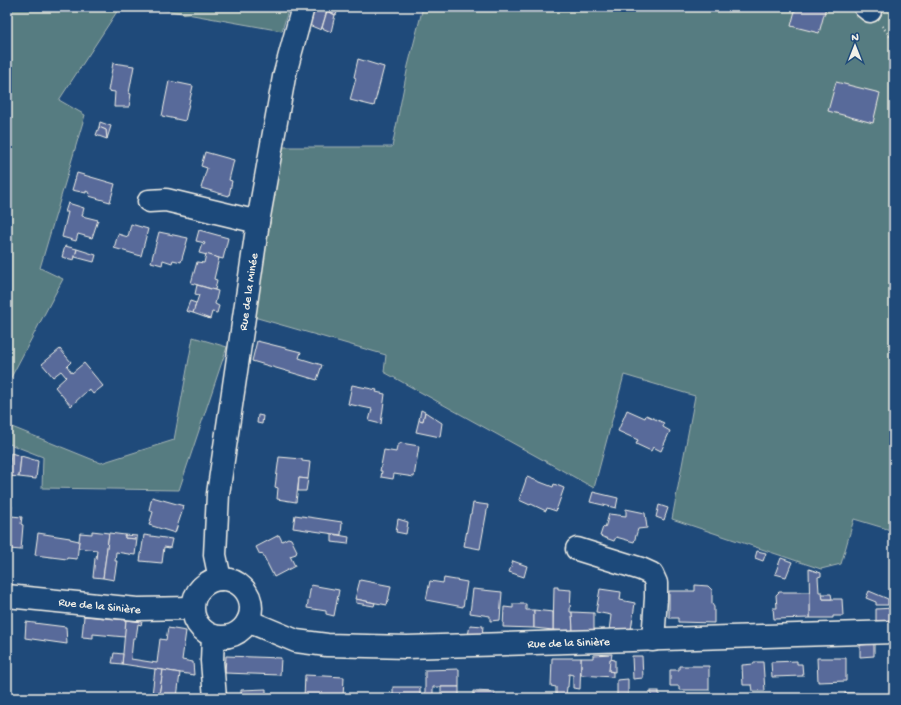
<svg xmlns="http://www.w3.org/2000/svg" width="901" height="705" font-family="'Gochi Hand',sans-serif">
<style>
.green{fill:#577b81;stroke:#a6b6b4}
.building{fill:#596b9a;stroke:#f4f1e8}
.lines{fill:none;stroke-linecap:round;stroke-linejoin:round}
.minor-casing{stroke:#f4f1e8;stroke-width:25}
.path{stroke:#f4f1e8;stroke-width:2.5;stroke-dasharray:1 3;stroke-linecap:butt}
.minor{stroke:#1f4a7a;stroke-width:22}
.labels{text-anchor:middle;stroke-width:3.5;stroke-linejoin:round;paint-order:stroke}
.street-label{font-size:12px;fill:#f4f1e8;stroke:#1f4a7a}
</style>
<rect width="100%" height="100%" fill="#1f4a7a"/>
<filter id="ink" filterUnits="userSpaceOnUse"><feTurbulence type="fractalNoise" baseFrequency=".025" numOctaves="2"/><feDisplacementMap in="SourceGraphic" scale="8" xChannelSelector="R" yChannelSelector="G"/><feConvolveMatrix kernelMatrix="1 2 1 2 8 2 1 2 1" color-interpolation-filters="sRGB"/></filter>
<g filter="url(#ink)">
<g class="green">
<path d="M7,7H120L59,100L85,115L40,268L63,279L7,385Z"/>
<path d="M148,7H289L282,31Z"/>
<path d="M423,7H894V531L854,519L841,564L821,569L672,519L695,396L624,375L594,488L384,372L386,355L254,317L280,147H392L408,66Z"/>
<path d="M193,337L227,347L179,490L42,488L43,457L7,443V425L101,463L174,440Z"/>
</g>
<g class="building">
<path d="M314,7H339L336,15L327,11L321,30L309,25Z"/>
<path d="M796,7H826L819,33L791,26Z"/>
<path d="M327,11L335,15L331,32L322,28Z"/>
<path d="M358,59L384,67L374,106L350,100L356,78L354,77Z"/>
<path d="M113,63L134,66L129,93L131,94L129,107H114L115,92L108,91Z"/>
<path d="M169,81L193,86L185,121L162,116Z"/>
<path d="M836,82L880,93L873,123L828,111Z"/>
<path d="M100,122L111,126L107,139L106,130L99,127Z"/>
<path d="M99,127L106,130L107,139L96,135Z"/>
<path d="M205,152L234,160L229,180L232,181L229,196L201,188L207,168L201,166Z"/>
<path d="M77,173L115,184L110,202L89,196L90,193L86,191V193L72,190Z"/>
<path d="M68,203L84,208L82,216L98,220L92,238L78,234L76,241L62,237L68,212H65Z"/>
<path d="M131,224L148,229L141,256L114,248L118,234L128,237Z"/>
<path d="M199,230L228,238L223,259L199,253L202,244L204,245L205,243L196,241Z"/>
<path d="M159,232L188,238L181,262L173,260L172,263L163,260L162,265L151,262Z"/>
<path d="M65,246L77,249L74,260L62,257Z"/>
<path d="M77,249L96,255L94,262L75,257Z"/>
<path d="M206,254L219,258L214,279L217,280L215,290L191,283L197,262L204,263Z"/>
<path d="M197,285L218,291L215,304L219,306L217,313L212,312L210,319L193,313L199,295L195,294Z"/>
<path d="M190,301L196,303L193,313L186,311Z"/>
<path d="M257,341L301,352L299,358L322,365L317,380L252,361Z"/>
<path d="M60,349L71,362L67,366L72,373L84,363L103,386L93,394L89,389L71,406L55,387L66,377L61,371L53,377L42,364Z"/>
<path d="M352,385L377,390L376,392L385,394L381,424L369,421L372,409L348,404Z"/>
<path d="M421,410L425,412L423,421L419,420Z"/>
<path d="M627,410L645,418L646,415L664,423L663,427L670,431L661,451L653,447L651,451L636,444L638,440L618,431Z"/>
<path d="M425,412L442,423L440,437L416,432L419,420L423,421Z"/>
<path d="M258,415L263,416L262,424L257,423Z"/>
<path d="M401,443L419,446L414,477L394,474L393,479L381,477L382,471H380L384,450L396,452L397,446Z"/>
<path d="M11,453L21,456L19,477L9,476Z"/>
<path d="M21,456L38,461L36,479L19,477Z"/>
<path d="M279,457L302,459V461L310,462L308,479L299,478L296,502L277,499L278,488L275,487Z"/>
<path d="M527,477L553,487L554,484L564,488L556,511L547,508L546,511L531,504L530,505L519,500Z"/>
<path d="M299,478L308,479L306,491H298Z"/>
<path d="M593,492L618,498L616,508L590,502Z"/>
<path d="M152,497L184,506L175,533L149,525L153,512L149,510Z"/>
<path d="M473,503L488,505L480,549L464,546L470,514H471Z"/>
<path d="M659,505L668,508L664,520L656,517Z"/>
<path d="M7,506H12L11,516L22,517L21,524L23,525L21,550L9,549V546L7,545Z"/>
<path d="M626,509L645,513L647,528L638,529L634,542L616,537L614,541L600,536L603,527L605,528L609,514L626,516Z"/>
<path d="M295,515L342,522L341,535L293,528Z"/>
<path d="M398,519L408,522L406,534L396,532Z"/>
<path d="M92,531L109,533L103,578L93,577L95,558L96,559L97,550L78,548L80,533L92,534Z"/>
<path d="M38,533L70,538V539L79,541L77,559L67,558V559L35,555Z"/>
<path d="M109,533L125,535V538L137,539L135,555L116,552L115,561H117L114,580L103,578Z"/>
<path d="M332,534L349,537L348,544L332,542Z"/>
<path d="M125,535L137,536V539L125,538Z"/>
<path d="M144,535L172,539L170,548L164,547L162,563L140,561Z"/>
<path d="M279,535L282,541L288,538L291,539L297,551L296,554L290,556L295,566L274,577L262,553L260,555L256,547Z"/>
<path d="M757,551L766,553L763,561L755,558Z"/>
<path d="M781,558L792,562L786,577L775,574Z"/>
<path d="M513,561L527,566L524,577L509,572Z"/>
<path d="M809,569L821,573V576L818,577L819,592H822L823,599H842L843,616H833V618H810Z"/>
<path d="M444,578L467,582L463,607L426,600L430,581L443,583Z"/>
<path d="M360,580L391,586L387,605L355,599Z"/>
<path d="M311,585L339,590L334,616L326,614V611L307,608Z"/>
<path d="M695,585L708,586L712,590V604L714,607V623L678,622V618H669V591H695Z"/>
<path d="M554,587H558V589L571,590L570,612H572L573,631L553,630Z"/>
<path d="M473,589L502,592L500,620L490,621V616L470,613Z"/>
<path d="M600,589L621,592L620,600L635,603L631,630L609,631L611,615L596,612Z"/>
<path d="M869,591L888,599V605H876V602L866,598Z"/>
<path d="M779,592H810V618L774,619L773,608H777L776,595Z"/>
<path d="M822,594H831L832,599H823Z"/>
<path d="M356,599L375,603L374,606L356,603Z"/>
<path d="M513,604H526V610H534V628L503,627L504,607L513,608Z"/>
<path d="M894,608V622L876,623V609Z"/>
<path d="M534,610L553,612V630L534,628Z"/>
<path d="M572,612L594,613V631H573Z"/>
<path d="M84,616L126,620L125,637L93,634V638L82,637Z"/>
<path d="M126,620L142,622L141,625L138,624L136,638H133L131,659L157,663L160,639L166,640L168,628L186,631L182,660L193,662L194,675L122,664Z"/>
<path d="M26,622L66,627L67,644L25,638Z"/>
<path d="M470,625L483,626L482,636H468Z"/>
<path d="M874,644V656L860,657V645Z"/>
<path d="M114,653L123,654L122,664L112,663Z"/>
<path d="M612,654L609,671L613,672V677L581,675V658H593V655Z"/>
<path d="M226,656L281,658L280,675L225,673Z"/>
<path d="M632,656H642L643,678L633,679Z"/>
<path d="M552,658H581L580,689L573,688V675L569,674L568,687H567L566,695H556V687L551,686Z"/>
<path d="M817,658H846V681L818,682Z"/>
<path d="M610,659L615,660V672L609,671Z"/>
<path d="M797,661V664H802L803,676L772,677L771,662Z"/>
<path d="M754,662H763L765,691H753L752,685H743L742,665L754,664Z"/>
<path d="M679,666H709V690H679V686H670V670H679Z"/>
<path d="M155,669L163,670L159,696L152,695Z"/>
<path d="M459,669V687H433V698H425V670Z"/>
<path d="M163,670L180,673L177,698L159,696Z"/>
<path d="M305,675L344,677L343,698H304Z"/>
<path d="M628,679V695L617,696V680Z"/>
<rect x="393" y="687" width="27" height="11"/>
<path d="M441,687H459V696L441,695Z"/>
<path d="M266,689V698H241V690Z"/>
<path d="M473,691L495,692V698H473Z"/>
<rect x="651" y="691" width="8" height="7"/>
<rect x="845" y="693" width="13" height="5"/>
</g>
<g class="lines">
<defs>
<g id="minor">
<path d="M865,7L870,11"/>
<path d="M149,201L166,200L258,222"/>
<path d="M577,549L641,569L652,574L656,583V598L653,640"/>
<circle cx="222" cy="608" r="29"/>
<path id="s1" d="M220,579L215,555L218,494L258,222L284,77L303,7"/>
<path id="s2" d="M7,596L137,609L192,608"/>
<path id="s3" d="M248,621L296,641L327,645L407,647L894,632"/>
<path d="M213,636L212,661L215,698"/>
</g>
</defs>
<use href="#minor" class="minor-casing"/>
<path class="path" d="M882,26L894,41"/>
<use href="#minor" class="minor"/>
</g>
</g>
<g class="labels">
<g class="street-label">
<text dy="4" stroke="none"><textPath href="#s1" startOffset="290">Rue de la Minée</textPath></text>
<text dy="4" stroke="none"><textPath href="#s2" startOffset="93">Rue de la Sinière</textPath></text>
<text dy="4" stroke="none"><textPath href="#s3" startOffset="325">Rue de la Sinière</textPath></text>
</g>
</g>
<rect width="901" height="705" fill="none" stroke="#1f4a7a" stroke-width="24"/>
<rect x="12" y="12" width="877" height="681" fill="none" stroke="#f4f1e8" stroke-width="1.5" filter="url(#ink)"/>
<g transform="translate(855 46)" stroke="#1f4a7a" stroke-width="3" paint-order="stroke">
<path d="M0-3L7 15L0 10L-7 15Z" fill="#f4f1e8"/>
<text y="-6" font-size="11" font-weight="bold" text-anchor="middle" fill="#f4f1e8">N</text>
</g>
</svg>
